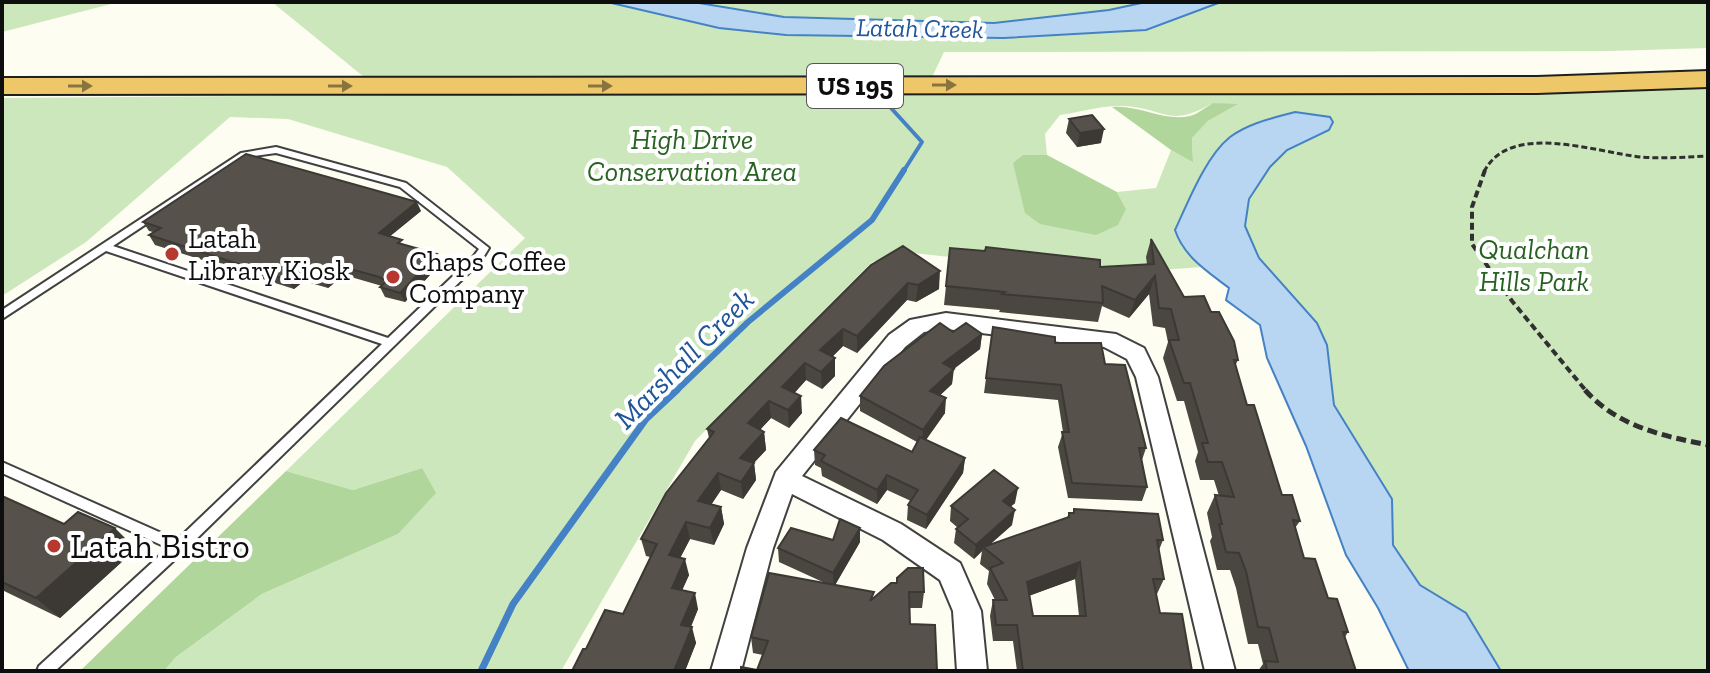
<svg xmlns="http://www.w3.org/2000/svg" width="1710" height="673" font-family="'Zilla Slab',serif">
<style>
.green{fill:#cde7bc;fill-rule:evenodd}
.forest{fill:#b0d69c}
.water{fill:#b8d6f2;stroke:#4482c5;stroke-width:2}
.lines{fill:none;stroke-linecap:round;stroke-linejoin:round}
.stream-far2{stroke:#4482c5;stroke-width:4}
.stream-far1{stroke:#4482c5;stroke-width:6}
.stream{stroke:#4482c5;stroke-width:7}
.service-casing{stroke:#414141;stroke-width:4}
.minor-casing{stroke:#414141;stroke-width:4}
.trunk-casing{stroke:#1f1f1f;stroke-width:4}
.path-far2{stroke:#303030;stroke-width:3;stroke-dasharray:6 3;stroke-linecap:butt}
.path-far1{stroke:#303030;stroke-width:4;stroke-dasharray:7 4;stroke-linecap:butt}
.path{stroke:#303030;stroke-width:5;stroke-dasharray:10 5;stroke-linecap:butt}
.service{fill:#fff;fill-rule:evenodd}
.minor{fill:#fff;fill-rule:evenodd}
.trunk{fill:#eec868;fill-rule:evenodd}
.wall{fill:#4a4640;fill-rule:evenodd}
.shaded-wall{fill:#3c3934}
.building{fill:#56514b;stroke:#3c3934;stroke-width:2;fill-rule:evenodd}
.oneway{fill:#897440}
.poi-dot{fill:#b6382f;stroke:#fff;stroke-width:3}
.labels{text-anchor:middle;stroke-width:8;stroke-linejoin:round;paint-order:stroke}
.far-water-label{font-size:26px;font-style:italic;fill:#1f5599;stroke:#fff}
.shield{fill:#fff;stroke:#565656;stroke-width:2}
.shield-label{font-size:26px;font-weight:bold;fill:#0e0e0e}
.park-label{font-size:28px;font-style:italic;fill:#286222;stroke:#fff}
.poi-label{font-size:28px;fill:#0e0e0e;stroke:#fff;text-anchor:start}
.water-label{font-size:30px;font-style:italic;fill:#1f5599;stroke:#fff}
.near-poi-label{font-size:34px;fill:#0e0e0e;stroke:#fff;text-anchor:start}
</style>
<rect width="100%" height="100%" fill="#fefdf1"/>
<g class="green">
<path d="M2,2H119L2,32Z"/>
<path d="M272,2H1708V48L1610,51L944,52L925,92L1708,86V671H1501L1466,613L1420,585L1393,545L1392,499L1334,405L1327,345L1317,323L1259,258L1245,226L1249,199L1270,167L1287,150L1329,130C1312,128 1270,119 1255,124C1205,141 1195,202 1181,246L1202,267L1106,274L904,252L872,262L695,441L561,671H164L176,657L262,594L398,534L422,468L353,490L286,471L525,238L447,167L288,119L230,117L86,242L2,296V98L386,95ZM1213,103L1236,105L1208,121L1192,138L1193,161L1171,150L1156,188L1117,192L1126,209L1023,155H1047L1045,134L1060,115C1080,112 1102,105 1123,106C1166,108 1168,129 1213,103Z"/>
</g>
<g class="forest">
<path d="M1213,103L1238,104L1208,121L1192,138L1193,162L1171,150L1112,107C1138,104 1164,122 1190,116C1198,114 1206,107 1213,103Z"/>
<path d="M1023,155H1047L1117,192L1126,209L1118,225L1096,235L1040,224L1025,213L1013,163Z"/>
<path d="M422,468L436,493L398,534L262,594L176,657L164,671H80L286,471L353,490Z"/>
</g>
<g class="water">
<path d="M607,2H693L784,17L994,23L1109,10L1146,2H1221L1146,30L1004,38L786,35L719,28Z"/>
<path d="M1295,112L1330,117L1333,122L1329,130L1287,150L1270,167L1249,199L1245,226L1259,258L1317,323L1327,345L1334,405L1392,499L1393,545L1420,585L1466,613L1501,671H1409L1378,608L1346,555L1306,446L1267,358L1260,325L1226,300L1229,288C1207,271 1184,257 1175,230C1188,202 1206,156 1230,137C1249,123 1273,118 1295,112Z"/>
</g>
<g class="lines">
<path class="stream-far2" d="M891,108L922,142L903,172"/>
<path class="stream-far1" d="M675,392L748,322L872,220L904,170"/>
<path class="stream" d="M481,671L513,604L646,419L677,390"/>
<defs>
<path id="service" d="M276,147L406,183L489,248L481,261L184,551L55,671H37L39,666L168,548L2,473V462L177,540L382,344L106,251L2,319V310L241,153ZM276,153L400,187L479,249L473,257L388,338L113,246L247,157Z"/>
<path id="minor" d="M946,313L1116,334L1144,348L1158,377L1235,671H1205L1136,377L1127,359L1104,347L946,329L924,332L905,347L802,476L901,524L960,563L981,611L987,671H957L953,611L940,580L883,540L792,494L773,548L741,671H711L747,548L776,472L889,335L910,320Z"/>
<path id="trunk" d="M1708,71V87L1537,93L2,94V78L1537,77Z"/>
</defs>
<use href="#service" class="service-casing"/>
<use href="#minor" class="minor-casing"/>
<use href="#trunk" class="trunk-casing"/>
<path class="path-far2" d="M1484,172C1509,121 1595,152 1640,157C1662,159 1685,157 1708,156"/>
<path class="path-far1" d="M1485,170L1472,207V244L1512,301L1587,392"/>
<path class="path" d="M1585,390C1617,426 1662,436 1708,445"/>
<use href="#service" class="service"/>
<use href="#minor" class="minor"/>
<use href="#trunk" class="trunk"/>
</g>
<g class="wall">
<path d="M1069,119L1101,143L1077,147L1066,133Z"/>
<path d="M421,211L390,236L404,245L437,254L441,263L405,302L385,297L380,287L382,286L344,275L328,288L304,281L294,289L155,245L149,235L153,232L149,231L143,222Z"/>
<path d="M1151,239L1184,297L1238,360L1235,366L1247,405L1282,495L1300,521L1295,528L1304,558L1348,632L1345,637L1356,671H1258L1263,664L1258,644H1248L1236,588L1230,570H1217L1210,541L1212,537L1207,513L1215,495L1219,496L1214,480H1200L1195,461L1198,452L1184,401H1177L1163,358L1168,342L1165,328L1153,326L1149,294L1129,318L1102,306L1098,322L999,312L1000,310L944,305L950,248L1100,267L1147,264L1146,257Z"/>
<path d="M871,265L939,289L916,302L907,300L857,353L843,346L832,357L835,358V376L822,389L806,380L794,393L802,413L789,428L771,418L760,430L764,432L766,450L754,463L756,480L743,499L721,490L711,505L721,507L724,524L714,545L690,539L680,558L689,575L682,590L698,609L691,627L696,643L685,671H572L586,649L623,614L650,557L646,556L641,539L709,438L707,429Z"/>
<path d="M993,327L1055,343L1105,364L1146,448L1142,460L1147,487L1142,501L1068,498L1058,447L1063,432L1058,400L984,393Z"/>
<path d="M953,332L982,334L980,349L953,369L952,384L940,395L945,413L926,440L965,458L963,473L926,529L907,520L908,505L911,501L887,490L877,504L822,476L821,468L815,465L814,450L912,452L917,442L860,411V396Z"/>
<path d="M2,496L64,524L136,549L60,618L2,590Z"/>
<path d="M1015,503L1010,507L1012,525L989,545L1067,518L1069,513H1073L1074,509L1163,540L1159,550L1164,579L1156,596L1160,613L1192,671H1017L1013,641H993L990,616L993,600H995L987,584L989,571L980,564L982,551L974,559L954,543L956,529L958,528L950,521L951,506ZM1075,579L1079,616H1033L1029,596Z"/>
<path d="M833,540L860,542L835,585L873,598L891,583L924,592L922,608H910V624L757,670L763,655L753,653L751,637L825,583L779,562L778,548Z"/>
</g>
<g class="shaded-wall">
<path d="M1104,129L1101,143L1077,147L1080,133Z"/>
<path d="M417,202L421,211L383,242L379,233Z"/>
<path d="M437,254L441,263L405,302L400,293Z"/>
<path d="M340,266L344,275L328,288L323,279Z"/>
<path d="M299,271L304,281L294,289L288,280Z"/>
<path d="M940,271L939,289L916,302L918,285Z"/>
<path d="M1155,276L1149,294L1129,318L1135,300Z"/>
<path d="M908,283L907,300L857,353V336Z"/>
<path d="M843,329V346L821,368L820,350Z"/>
<path d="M982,334L980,349L942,378L943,363Z"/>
<path d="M835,358V376L822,389L821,372Z"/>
<path d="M805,363L806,380L784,405L782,387Z"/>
<path d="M954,369L952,384L929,406L930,391Z"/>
<path d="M801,396L802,413L789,428L788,410Z"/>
<path d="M946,398L945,413L922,445L923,430Z"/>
<path d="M769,401L771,418L750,440L748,423Z"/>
<path d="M764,432L766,450L742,475L740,458Z"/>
<path d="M965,458L963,473L926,529L927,515Z"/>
<path d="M754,463L756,480L743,499L741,482Z"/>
<path d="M718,473L721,490L702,518L698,501Z"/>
<path d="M887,475V490L877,504V490Z"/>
<path d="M1018,488L1015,503L1000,516L1003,501Z"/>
<path d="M721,507L724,524L714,545L710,528Z"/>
<path d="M1015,510L1012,525L985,549L983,547L982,551L974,559L976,545Z"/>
<path d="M686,522L690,539L673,572L669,555Z"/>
<path d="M115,528L136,549L60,618L36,598Z"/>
<path d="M860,528V542L834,587L833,573Z"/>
<path d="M685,559L689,575L676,604L672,588Z"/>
<path d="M1080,562L1075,579L1022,598L1027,582Z"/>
<path d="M695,593L698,609L685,640L681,625Z"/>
<path d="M692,627L696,643L685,671H674Z"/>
</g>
<g class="building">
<path d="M1092,115L1104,129L1080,133L1069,119Z"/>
<path d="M246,154L417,202L379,233L402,240L398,243L437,254L400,293L380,287L387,281L379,277L340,266L323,279L299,271L288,280L149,235L161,228L143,222Z"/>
<path d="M1151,239L1184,297L1204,296L1211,312H1219L1234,341L1238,360H1234L1247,405H1254L1282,495H1292L1300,521L1293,520L1304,558L1315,559L1328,598L1337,599L1348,632H1343L1356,671H1267L1265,661L1278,662L1269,628L1258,627L1246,571L1239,553L1226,552L1219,524H1222L1215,495L1234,497L1222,462H1208L1202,443H1208L1190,383H1184L1169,340H1179L1171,309L1159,308L1155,276L1135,300L1102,286L1103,303L1002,294L1005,292L946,286L950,248L985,251L986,247L1100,260V267L1154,264Z"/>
<path d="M903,246L940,271L918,285L908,283L857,336L843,329L820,350L835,358L821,372L805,363L782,387L801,396L788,410L769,401L748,423L764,432L740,458L754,463L741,482L718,473L698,501L721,507L710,528L686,522L669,555L685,559L672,588L695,593L681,625L692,627L674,671H572L583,649H586L605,610L623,614L657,544L641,539L666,493L714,432L707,429L871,265Z"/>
<path d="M940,323L953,332L966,323L982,334L943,363L954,369L930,391L946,398L923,430L860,396L884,366Z"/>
<path d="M993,327L1055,337V343H1101L1105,364L1125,365L1146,448H1139L1147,487L1072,483L1062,432H1069L1061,385L986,378Z"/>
<path d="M841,418L912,452L920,437L965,458L927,515L908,505L918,490L887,475L877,490L821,461L825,455L814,450Z"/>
<path d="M994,470L1018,488L1003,501L1015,510L976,545L956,529L968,519L951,506Z"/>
<path d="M2,496L64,524L78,512L115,528L36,598L2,582Z"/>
<path d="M1074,509L1158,514L1163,540H1157L1164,579H1153L1160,613L1182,614L1192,671H1023L1017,625H996L993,600H1007L990,568L1003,563L983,547L1069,517V513H1074ZM1080,562L1086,616H1033L1027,582Z"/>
<path d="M840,519L860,528L833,573L778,548L791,528L833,540Z"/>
<path d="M908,568H923L924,592H909L910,624L935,625L937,671H741V667L757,670L768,641L751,637L769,573L874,592L870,601L891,583H897V578Z"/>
</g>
<defs><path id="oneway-solid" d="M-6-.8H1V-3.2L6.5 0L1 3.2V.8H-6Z" transform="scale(2)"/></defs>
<g class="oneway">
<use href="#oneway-solid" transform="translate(944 85)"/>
<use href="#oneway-solid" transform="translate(80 86)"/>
<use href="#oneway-solid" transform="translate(340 86)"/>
<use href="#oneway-solid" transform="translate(600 86)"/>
</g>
<g class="poi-dot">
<circle cx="172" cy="254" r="8"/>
<circle cx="393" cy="277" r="8"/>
<circle cx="54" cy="546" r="8"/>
</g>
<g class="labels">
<g class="far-water-label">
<text transform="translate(920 28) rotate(1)" y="9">Latah Creek</text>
</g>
<rect class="shield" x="807" y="64" width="96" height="44" rx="6"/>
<g class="shield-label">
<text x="855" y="95">US 195</text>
</g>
<g class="park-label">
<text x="692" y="149">High Drive<tspan x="692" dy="32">Conservation Area</tspan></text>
<text x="1534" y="259">Qualchan<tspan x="1534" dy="32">Hills Park</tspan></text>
</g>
<g class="poi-label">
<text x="188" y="248">Latah<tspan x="188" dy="32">Library Kiosk</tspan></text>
<text x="409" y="271">Chaps Coffee<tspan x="409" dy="32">Company</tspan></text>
</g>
<g class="water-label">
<text transform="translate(684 359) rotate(-45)" y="10">Marshall Creek</text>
</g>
<g class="near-poi-label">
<text x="70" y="558">Latah Bistro</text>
</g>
</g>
<rect width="1710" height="673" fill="none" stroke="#0e0e0e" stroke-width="8"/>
</svg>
